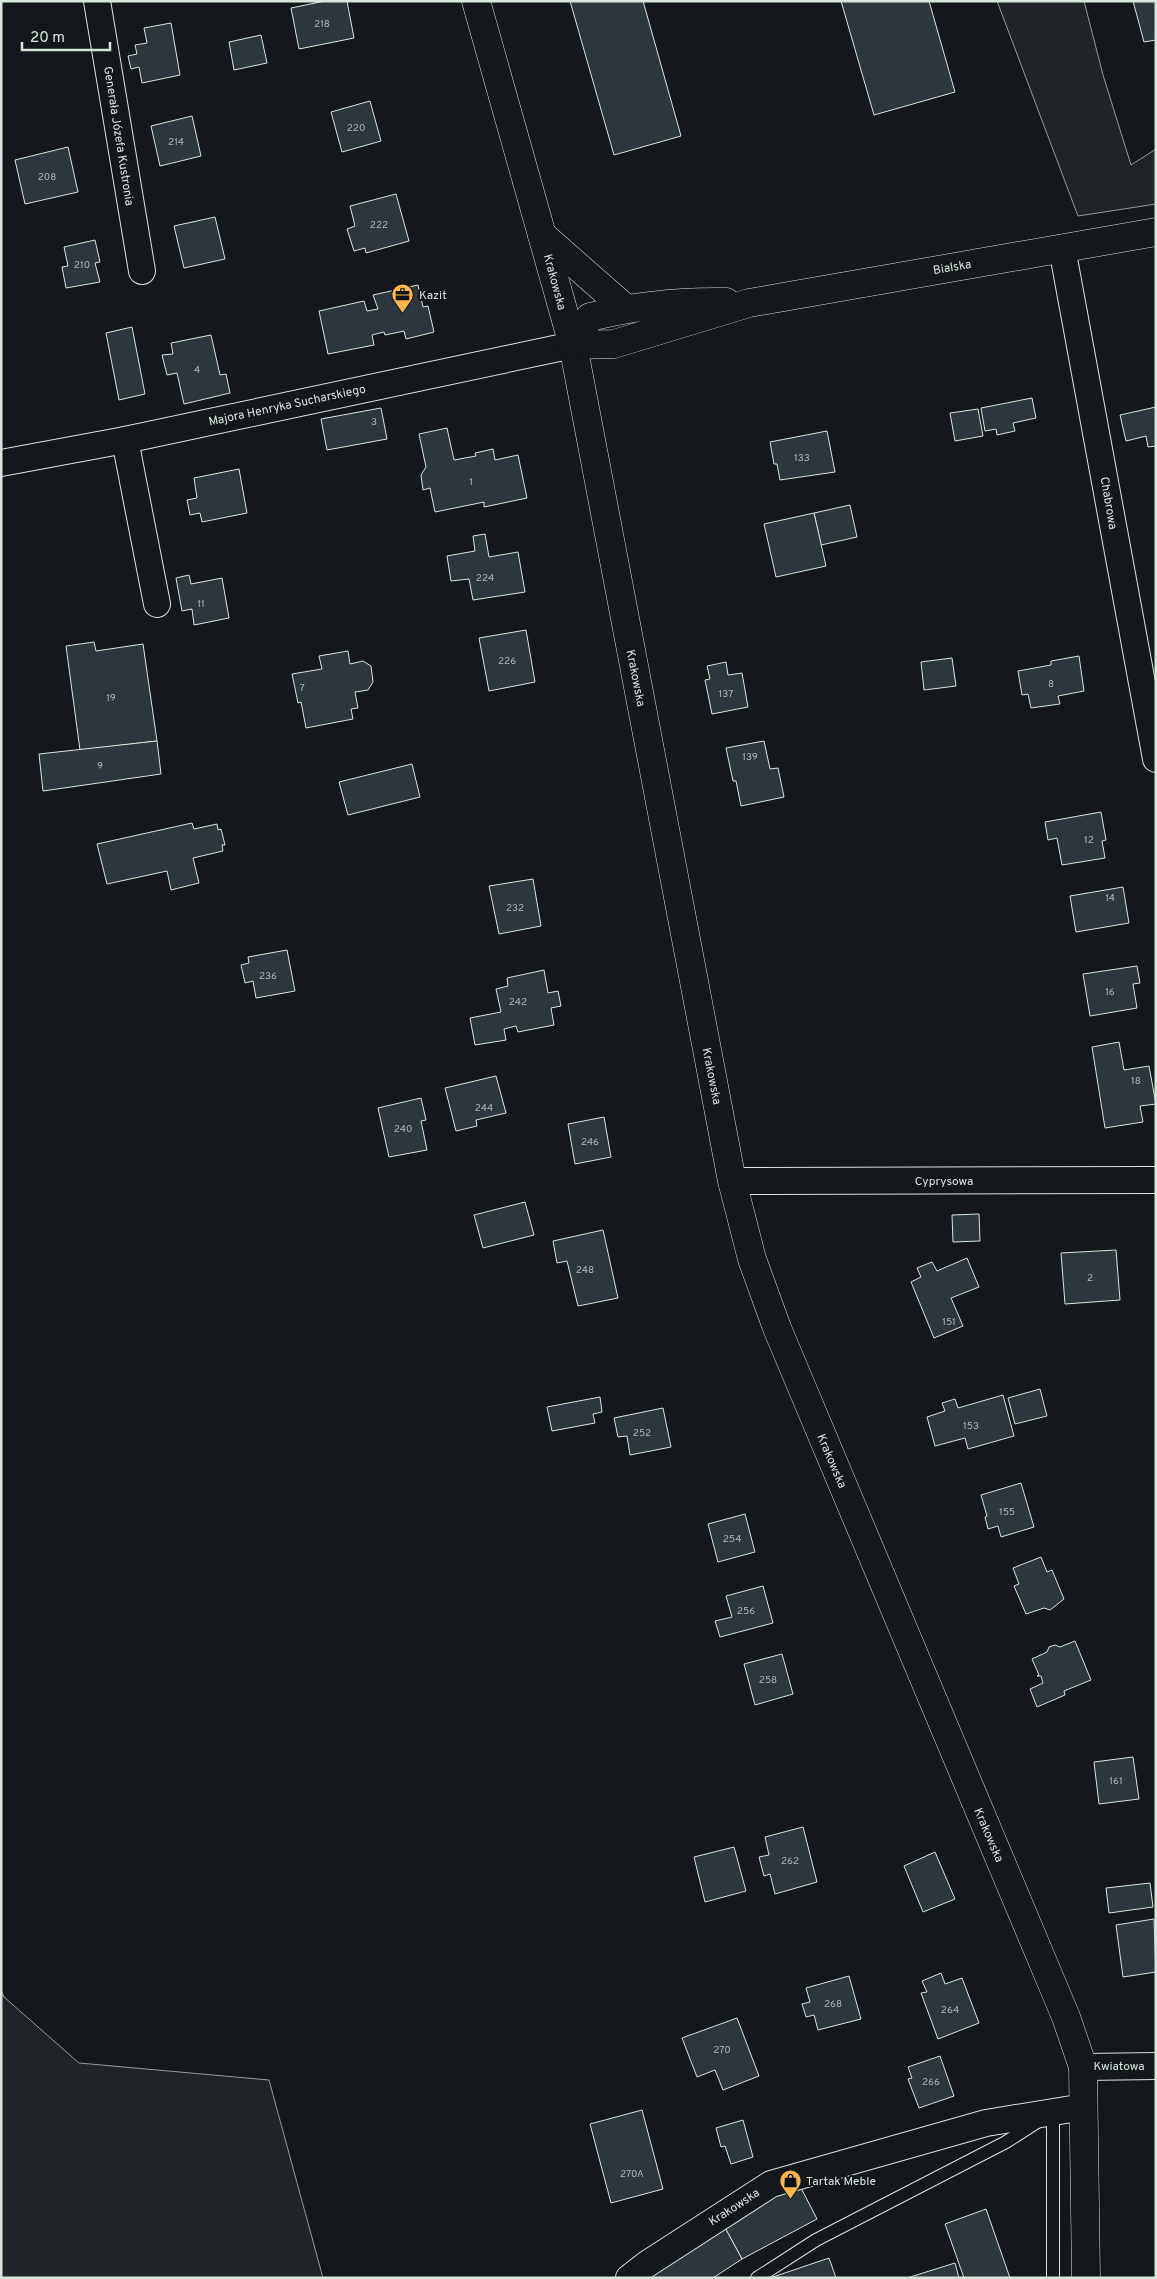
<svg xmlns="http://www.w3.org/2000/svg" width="1157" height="2279" font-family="Overpass,sans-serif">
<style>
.green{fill:#202428;stroke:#939e99}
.building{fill:#2c363c;stroke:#d8e6dc}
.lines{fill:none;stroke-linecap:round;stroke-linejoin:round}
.lane-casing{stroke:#d8e6dc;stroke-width:14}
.street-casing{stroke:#d8e6dc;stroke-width:28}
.secondary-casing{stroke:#d8e6dc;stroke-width:29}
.lane{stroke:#14181c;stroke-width:12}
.street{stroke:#14181c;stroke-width:26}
.secondary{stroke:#14181c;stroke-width:28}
.labels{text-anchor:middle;stroke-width:4;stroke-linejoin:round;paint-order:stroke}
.number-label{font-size:10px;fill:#adbab4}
.street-label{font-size:12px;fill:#d8e6dc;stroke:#14181c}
.poi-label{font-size:12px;fill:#d8e6dc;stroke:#14181c;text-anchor:start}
</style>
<rect width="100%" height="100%" fill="#14181c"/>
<g class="green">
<path d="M997,1H1084L1103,75L1131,165L1156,149V204L1078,216Z"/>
<path d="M1,1990L4,1997L79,2063L269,2080L323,2278H1Z"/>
</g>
<g class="building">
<path d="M325,1H347L354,38L299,49L291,8Z"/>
<path d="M570,1H643L681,136L614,155Z"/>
<path d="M841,1H929L955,92L874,115Z"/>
<path d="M1133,1H1156V40L1144,42Z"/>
<path d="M171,23L180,75L142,83L139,67L131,69L128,56L137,54L135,45L147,43L144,28Z"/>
<path d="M261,35L267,63L234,70L229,42Z"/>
<path d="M370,101L381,141L342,152L331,112Z"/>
<path d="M192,116L201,156L160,166L151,126Z"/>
<path d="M68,147L78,192L25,204L15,160Z"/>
<path d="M396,194L409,241L366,253L365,248L354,251L347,229L355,226L350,206Z"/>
<path d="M215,217L225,259L184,268L174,226Z"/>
<path d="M95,240L100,262L95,263L100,282L66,288L62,267L68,266L64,247Z"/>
<path d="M418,285L423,307L428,306L434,332L406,339L404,331L385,335L384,332L372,335L374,345L328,354L319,311L364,301L367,311L378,309L373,295Z"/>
<path d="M132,327L145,394L119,400L106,333Z"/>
<path d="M211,335L220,375L226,374L230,393L184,404L177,373L167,375L162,355L173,354L171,343Z"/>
<path d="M1032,398L1036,418L1013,423L1015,431L997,435L996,429L985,431L981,408Z"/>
<path d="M1156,407V446L1148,447L1146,436L1126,441L1120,415Z"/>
<path d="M381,408L387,439L327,450L321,419Z"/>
<path d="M978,409L983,436L955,441L950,413Z"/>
<path d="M447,428L454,460L476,456L475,453L493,449L495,460L518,455L527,498L484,507V502L435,512L430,488L423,490L421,475L426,467L419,434Z"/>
<path d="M827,431L835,472L780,480L777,464H774L770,442Z"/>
<path d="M239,469L247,513L202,522L200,513L190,515L187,500L197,498L194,478Z"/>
<path d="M850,505L857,537L821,545L814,513Z"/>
<path d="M814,513L826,566L776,577L764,524Z"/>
<path d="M485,534L489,557L518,552L525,592L473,600L469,579L451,581L447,556L475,551L473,536Z"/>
<path d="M189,575L191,584L222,578L229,618L194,625L192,609L182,611L176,578Z"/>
<path d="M526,630L535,682L489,691L479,638Z"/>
<path d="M94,642L96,651L143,644L157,741L80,750L66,646Z"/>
<path d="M348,651L350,664L363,661L371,666L373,682L368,690L355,692L358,708L351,709L353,719L306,728L301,702L298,703L292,674L322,669L319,656Z"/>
<path d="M1079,656L1084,691L1058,696L1060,704L1031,708L1028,694L1022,695L1018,671L1051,665V661Z"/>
<path d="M952,658L956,686L924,690L921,662Z"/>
<path d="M726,662L728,675L742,673L748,707L712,714L705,680L710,679L707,666Z"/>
<path d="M157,741L161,774L43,791L39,754Z"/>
<path d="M764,741L770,769L778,768L784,797L741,806L736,781H733L726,748Z"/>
<path d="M412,764L420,797L348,815L339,782Z"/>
<path d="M1101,812L1106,840L1102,841L1105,858L1062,865L1057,838L1048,840L1045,822Z"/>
<path d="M192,823L194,829L217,824L218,830L221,829L225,845H222L223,851L193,858L199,883L171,890L167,871L107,884L97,844Z"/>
<path d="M533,879L541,926L499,934L489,886Z"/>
<path d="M1123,887L1129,923L1076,932L1070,896Z"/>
<path d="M287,950L295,991L256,998L253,981L245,983L241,965L249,963L248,957Z"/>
<path d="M1137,966L1140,983L1133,984L1137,1008L1090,1016L1083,974Z"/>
<path d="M544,970L548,993L558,991L561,1006L551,1008L554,1025L518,1032L516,1026L504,1029L506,1040L475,1045L470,1018L501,1012L496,989L508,986L507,978Z"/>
<path d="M1119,1042L1124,1070L1149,1066L1156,1104L1140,1106L1143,1122L1105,1128L1092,1047Z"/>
<path d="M496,1076L506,1113L476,1120L477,1126L456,1131L445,1088Z"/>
<path d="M421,1098L426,1120L421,1121L427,1150L389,1157L378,1108Z"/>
<path d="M604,1117L611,1157L575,1164L568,1124Z"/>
<path d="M525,1202L534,1235L483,1248L474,1215Z"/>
<path d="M979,1214L980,1241L953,1242L952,1215Z"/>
<path d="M603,1230L618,1298L578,1306L567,1261L557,1263L553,1241Z"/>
<path d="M1116,1250L1120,1300L1065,1304L1061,1253Z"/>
<path d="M967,1258L979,1287L951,1298L963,1326L934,1338L911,1282L921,1277L917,1268L932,1262L937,1271Z"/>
<path d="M1040,1389L1047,1416L1015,1424L1008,1398Z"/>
<path d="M1003,1395L1014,1436L968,1449L965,1438L935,1446L927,1417L945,1411L942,1403L955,1399L958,1408Z"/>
<path d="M600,1397L602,1412L593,1414L595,1423L552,1431L547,1407Z"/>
<path d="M663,1408L671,1447L630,1455L627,1436L618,1437L614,1418Z"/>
<path d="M1021,1483L1034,1527L1001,1537L998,1526L988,1529L985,1517L987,1516L981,1495Z"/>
<path d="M745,1514L755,1552L718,1562L708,1524Z"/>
<path d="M1041,1557L1047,1572L1052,1570L1064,1599L1050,1610L1044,1608L1026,1614L1014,1586L1019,1584L1013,1568Z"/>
<path d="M763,1586L773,1623L720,1637L715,1621L732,1617L726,1596Z"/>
<path d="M1075,1641L1091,1680L1064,1691L1065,1695L1037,1707L1030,1689L1043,1683L1041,1676H1037L1039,1675L1032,1659L1047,1652L1049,1647L1055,1645L1060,1647Z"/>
<path d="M782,1654L793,1694L755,1705L744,1664Z"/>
<path d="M1133,1757L1139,1799L1099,1804L1094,1762Z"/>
<path d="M803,1827L817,1882L775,1894L770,1874L764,1876L759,1857L769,1855L765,1837Z"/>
<path d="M734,1847L746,1891L705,1902L694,1857Z"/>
<path d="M935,1852L955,1899L923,1912L904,1866Z"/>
<path d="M1150,1883L1153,1907L1109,1913L1106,1888Z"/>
<path d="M1154,1919L1156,1972L1123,1977L1116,1925Z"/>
<path d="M941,1973L945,1984L962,1978L979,2023L938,2039L921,1993L927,1992L922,1981Z"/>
<path d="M849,1976L861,2019L818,2030L814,2015L806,2017L802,2004L810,2002L806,1988Z"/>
<path d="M737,2018L759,2076L723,2090L715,2070L697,2077L682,2038Z"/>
<path d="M940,2056L954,2096L919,2108L908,2079L912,2078L908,2067Z"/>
<path d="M642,2110L663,2189L611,2203L590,2124Z"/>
<path d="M743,2120L753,2157L731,2164L725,2146L721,2147L716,2128Z"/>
<path d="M799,2184L817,2219L742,2259L723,2224Z"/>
<path d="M986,2209L1010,2278H964L945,2224Z"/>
<path d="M723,2224L742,2259L713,2278H646Z"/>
<path d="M829,2258L836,2278H770Z"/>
<path d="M955,2263L959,2278H907Z"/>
</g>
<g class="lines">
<defs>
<g id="lane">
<path d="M757,2278L816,2240L1006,2142L1037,2122"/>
<path d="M1053,2278V2111"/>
</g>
<g id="street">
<path d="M97,1L142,271"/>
<path d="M1062,248L1156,759"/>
<path d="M125,440L157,604"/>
<path d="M1,463L125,440L573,345"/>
<path d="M732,1181L1156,1180"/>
<path d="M1083,2067L1156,2066"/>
<path d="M629,2278L647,2264L771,2184L986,2123L1084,2107"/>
</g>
<g id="secondary">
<path d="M476,1L573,345L732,1181L752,1259L777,1328L1066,2017L1083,2067L1086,2278"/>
<path d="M542,235L625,308"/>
<path d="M573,345L614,344L749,303L1156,232"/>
<path d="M573,345L590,317C637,305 678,301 726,302"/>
</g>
</defs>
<use href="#lane" class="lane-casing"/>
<use href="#street" class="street-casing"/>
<use href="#secondary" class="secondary-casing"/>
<use href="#lane" class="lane"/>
<use href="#street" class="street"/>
<use href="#secondary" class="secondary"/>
</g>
<defs>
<symbol id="office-pin" viewBox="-11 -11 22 30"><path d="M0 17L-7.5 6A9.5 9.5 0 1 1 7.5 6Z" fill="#ffb74d" stroke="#14181c"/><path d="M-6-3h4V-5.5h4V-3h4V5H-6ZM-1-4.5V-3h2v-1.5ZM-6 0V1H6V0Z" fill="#111"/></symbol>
<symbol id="shop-pin" viewBox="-11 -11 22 30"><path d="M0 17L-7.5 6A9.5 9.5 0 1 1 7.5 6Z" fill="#ffb74d" stroke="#14181c"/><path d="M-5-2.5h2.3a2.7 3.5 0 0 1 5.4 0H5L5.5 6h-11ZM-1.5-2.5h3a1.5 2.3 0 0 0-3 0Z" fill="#111"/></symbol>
</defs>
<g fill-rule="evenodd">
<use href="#office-pin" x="390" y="282" width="25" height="34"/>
<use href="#shop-pin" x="778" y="2168" width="25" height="34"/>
</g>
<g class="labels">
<g class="number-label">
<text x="322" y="27">218</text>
<text x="356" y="131">220</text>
<text x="176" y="145">214</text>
<text x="47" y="180">208</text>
<text x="379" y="228">222</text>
<text x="82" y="268">210</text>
<text x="197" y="373">4</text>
<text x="374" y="425">3</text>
<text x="802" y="461">133</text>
<text x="471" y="485">1</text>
<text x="485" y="581">224</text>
<text x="201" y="607">11</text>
<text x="507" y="664">226</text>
<text x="1051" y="687">8</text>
<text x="302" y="691">7</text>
<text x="726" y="697">137</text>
<text x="111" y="701">19</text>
<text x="750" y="760">139</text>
<text x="100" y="769">9</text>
<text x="1089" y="843">12</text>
<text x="1110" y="901">14</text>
<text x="515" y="911">232</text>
<text x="268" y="979">236</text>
<text x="1110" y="995">16</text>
<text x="518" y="1005">242</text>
<text x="1136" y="1084">18</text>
<text x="484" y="1111">244</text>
<text x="403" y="1132">240</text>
<text x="590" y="1145">246</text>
<text x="585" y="1273">248</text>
<text x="1090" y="1281">2</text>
<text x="949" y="1325">151</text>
<text x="971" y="1429">153</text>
<text x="642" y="1436">252</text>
<text x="1007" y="1515">155</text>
<text x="732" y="1542">254</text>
<text x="746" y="1614">256</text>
<text x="768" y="1683">258</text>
<text x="1116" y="1784">161</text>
<text x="790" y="1864">262</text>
<text x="833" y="2007">268</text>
<text x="950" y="2013">264</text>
<text x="722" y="2053">270</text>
<text x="931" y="2085">266</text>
<text x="632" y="2177">270A</text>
</g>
<g class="street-label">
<text transform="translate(119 136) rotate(81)" y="4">Generała Józefa Kustronia</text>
<text transform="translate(952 267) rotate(-10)" y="4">Bialska</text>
<text transform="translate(555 282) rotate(75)" y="4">Krakowska</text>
<text transform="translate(287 405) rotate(-12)" y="4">Majora Henryka Sucharskiego</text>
<text transform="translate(1109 503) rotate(80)" y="4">Chabrowa</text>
<text transform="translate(636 678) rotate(79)" y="4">Krakowska</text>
<text transform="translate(712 1076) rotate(79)" y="4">Krakowska</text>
<text x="944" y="1185">Cyprysowa</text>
<text transform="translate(832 1461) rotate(67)" y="4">Krakowska</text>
<text transform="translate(989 1835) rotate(67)" y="4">Krakowska</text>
<text x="1119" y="2070">Kwiatowa</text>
<text transform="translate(734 2207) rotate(-33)" y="4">Krakowska</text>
</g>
<g class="poi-label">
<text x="419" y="299">Kazit</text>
<text x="806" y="2185">Tartak Meble</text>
</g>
</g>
<rect width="1157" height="2279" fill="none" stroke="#d8e6dc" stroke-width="5"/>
<path d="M22 42v8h88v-8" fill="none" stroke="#d8e6dc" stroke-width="2.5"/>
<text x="30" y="42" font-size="15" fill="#d8e6dc" stroke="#14181c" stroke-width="4" paint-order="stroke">20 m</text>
</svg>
